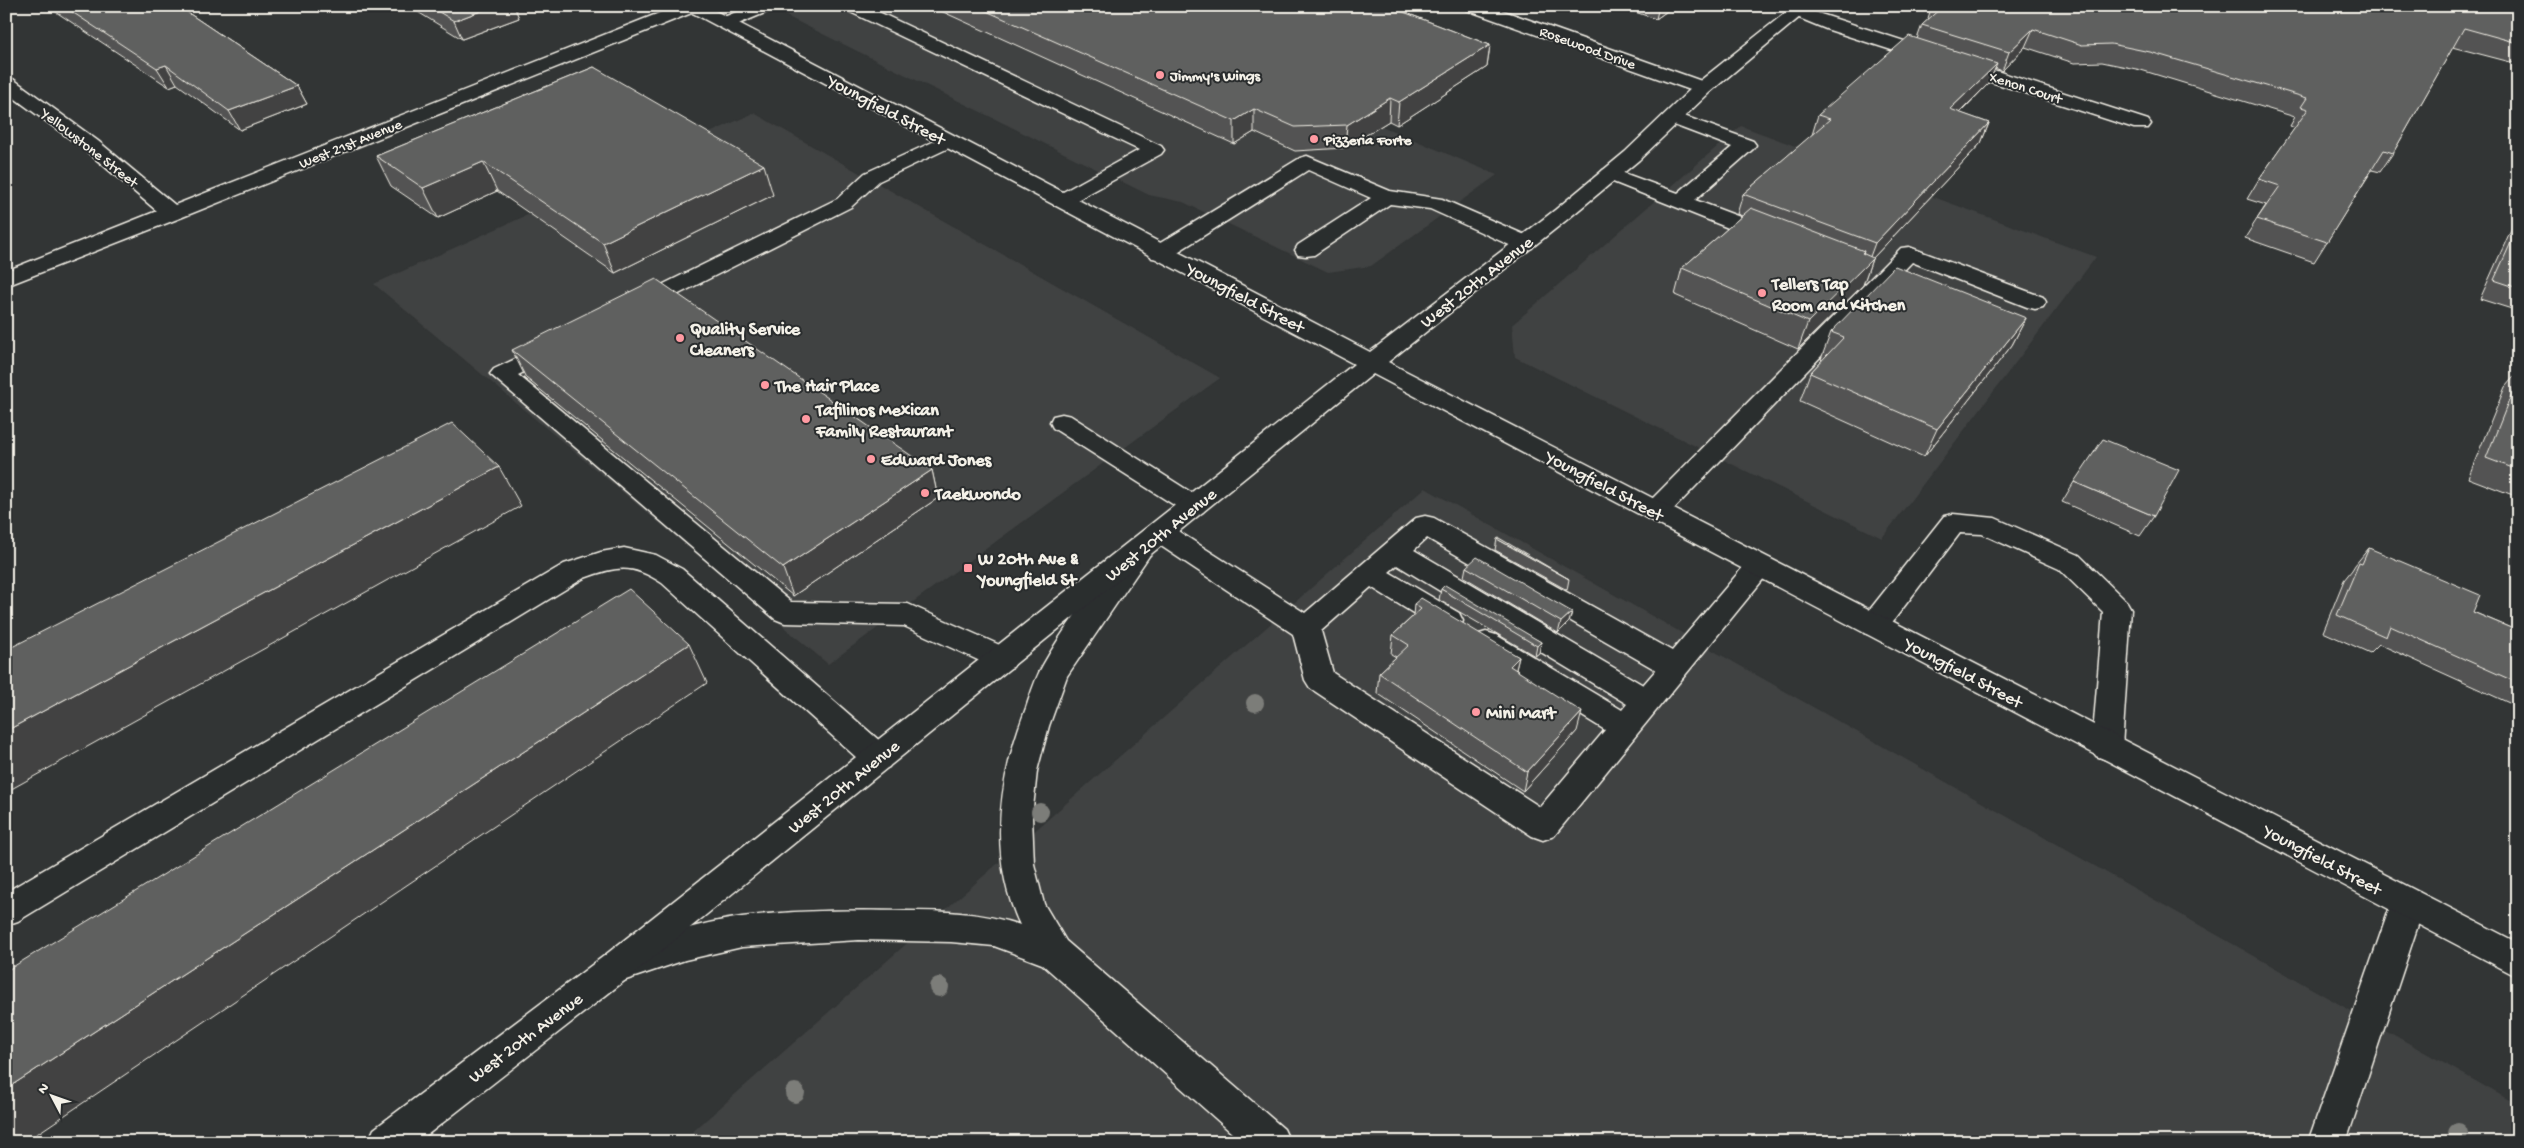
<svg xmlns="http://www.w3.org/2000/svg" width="2524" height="1148" font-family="'Gochi Hand',sans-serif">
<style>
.built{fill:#404242}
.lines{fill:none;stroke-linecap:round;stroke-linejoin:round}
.lane-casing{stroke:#f4f1e8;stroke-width:3}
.street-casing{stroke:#f4f1e8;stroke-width:3}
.secondary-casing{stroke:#f4f1e8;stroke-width:3}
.lane{fill:#2a2d2e;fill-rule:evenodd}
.street{fill:#2a2d2e;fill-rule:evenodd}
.secondary{fill:#2a2d2e;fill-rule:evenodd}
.tree{fill:#7c7d79}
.wall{fill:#525352;stroke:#f4f1e8}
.shaded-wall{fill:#424342;stroke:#f4f1e8}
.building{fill:#5f605f;stroke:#f4f1e8}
.poi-dot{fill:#ff9aa2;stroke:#2a2d2e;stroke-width:2}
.labels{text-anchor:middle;stroke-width:4;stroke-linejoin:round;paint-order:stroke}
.far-street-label{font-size:15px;fill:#f4f1e8;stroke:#2a2d2e}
.far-poi-label{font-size:15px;font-weight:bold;fill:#f4f1e8;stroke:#2a2d2e;text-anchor:start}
.street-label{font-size:18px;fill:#f4f1e8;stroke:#2a2d2e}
.poi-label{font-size:18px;font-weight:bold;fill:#f4f1e8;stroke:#2a2d2e;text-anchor:start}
</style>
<rect width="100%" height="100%" fill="#323535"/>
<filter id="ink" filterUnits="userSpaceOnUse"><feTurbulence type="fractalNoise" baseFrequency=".02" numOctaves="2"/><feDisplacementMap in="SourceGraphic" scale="10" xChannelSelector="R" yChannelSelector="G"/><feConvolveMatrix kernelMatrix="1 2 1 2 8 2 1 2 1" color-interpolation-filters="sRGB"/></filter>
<g filter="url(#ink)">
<g class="built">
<path d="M766,6H1098L1497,175L1371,266L1328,272L1183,202L1149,195Z"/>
<path d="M754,113L1220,378L828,664L374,284Z"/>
<path d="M1741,126L2096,257L1882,538L1515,357L1512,325Z"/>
<path d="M1425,488L2518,1105V1142H681Z"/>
</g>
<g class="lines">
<defs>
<g id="lane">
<path d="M751,6H774L772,10L731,27H719L716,23L719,19Z"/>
<path d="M844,6H866L1161,146L1164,150L1161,154L1068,205L1061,207L1054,205L1051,201L1054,197L1139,150L846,10Z"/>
<path d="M1673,112L1753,141L1756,145L1753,149L1695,200L1777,231L1780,236L1777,241L1769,242L1761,241L1603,178L1600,174L1603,170L1610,168L1678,193L1732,147L1666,122L1663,118L1666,114Z"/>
<path d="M948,135L955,137L958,141L955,145L879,181L851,207L645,311L637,313L629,311L626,306L629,301L837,199L865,173Z"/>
<path d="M1307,156L1390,191L1442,199L1532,238L1535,243L1532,248L1524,249L1516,248L1430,209L1390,204L1314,255L1306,256L1298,255L1295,250L1298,245L1371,198L1308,170L1168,258L1160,259L1152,258L1149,253L1152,248L1300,158Z"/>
<path d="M1909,247L2043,297L2046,302L2043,307L2035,309L2027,307L1912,262L1665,518L1656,520L1647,518L1643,511L1647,504L1901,248Z"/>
<path d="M552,342L560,344L564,349L560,354L518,375L791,602L908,604L1013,651L1018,659L1013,667L1003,670L993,667L904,626L785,623L775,619L490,374L494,369Z"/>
<path d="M1062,414L1071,416L1203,500L1207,506L1203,512L1194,515L1185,512L1053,428L1050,422L1053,416Z"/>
<path d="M1953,514L1995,518L2079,555L2127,602L2131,609L2122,747L2118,756L2107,760L2096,756L2092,747L2103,612L2059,569L1982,534L1960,533L1884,633L1874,636L1864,633L1860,625L1864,617L1944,516Z"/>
<path d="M1425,516L1434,518L1672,651L1750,559L1760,556L1770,559L1774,566L1554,836L1543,840L1532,836L1310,688L1305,680L1293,634L1152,540L1148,533L1152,526L1161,523L1170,526L1305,613L1416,518ZM1427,538L1656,670L1643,685L1414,550ZM1397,565L1627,704L1622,710L1496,635L1486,632L1476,635L1472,643L1476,651L1605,730L1540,807L1333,673L1321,631L1371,587L1439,629L1449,632L1459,629L1463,621L1459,613L1389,572Z"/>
<path d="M1135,546L1145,549L1149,556L1067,676L1049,726L1037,771L1032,817L1034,864L1044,904L1066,941L1284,1129L1290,1142H1242L1042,964L994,946L951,942L859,940L742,947L685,960L623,981L611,976L606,965L611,954C653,938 697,923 742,917C792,910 853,910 904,911C944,911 982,912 1020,925C987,854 999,778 1026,708C1031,693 1035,679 1043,665C1063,629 1089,596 1114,563L1125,549Z"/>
<path d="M624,548L656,555L682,569L889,749L893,758L889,767L878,771L867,767L662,583C632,563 617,566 584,578L18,921L6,925V892L564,564L601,552Z"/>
<path d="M2408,889L2420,893L2425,904L2346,1142H2308L2391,904L2396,893Z"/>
</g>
<g id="street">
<path d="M677,6H701L699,10L180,218L6,286V271L157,211L84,149L6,92V78L13,79L98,141L175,205Z"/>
<path d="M1465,6H1490L1710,84L1712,88L1710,92H1696L1467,10Z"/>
<path d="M1796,6L2148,120L2151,124L2148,128H2134L1826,29L1792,15L1789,11Z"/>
</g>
<path id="secondary" d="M685,6H706L1370,352L1555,210L1625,152L1696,84L1794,6H1813L1710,92L1639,160L1569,218L1388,362L2518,943V977L1373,374L628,978L418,1142H368L374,1129L604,956L1354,364L687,10Z"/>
</defs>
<use href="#lane" class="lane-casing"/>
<use href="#street" class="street-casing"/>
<use href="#secondary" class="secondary-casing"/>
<use href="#lane" class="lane"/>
<use href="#street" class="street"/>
<use href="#secondary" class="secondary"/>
</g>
<g class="tree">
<circle cx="1255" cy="703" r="9"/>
<circle cx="1040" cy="812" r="9"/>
<circle cx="939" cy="987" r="10"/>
<circle cx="795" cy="1093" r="10"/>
<circle cx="2458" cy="1133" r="10"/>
</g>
<g class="wall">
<path d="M47,6H178L297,86L307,104L240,130L177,84L169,87Z"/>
<path d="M408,6H514L519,18L462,39Z"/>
<path d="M930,6H1388L1490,45L1487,67L1397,125L1389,121L1345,148L1295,151L1254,132L1234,144Z"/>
<path d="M1617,6H1674L1656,19Z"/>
<path d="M1932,6H2518V64L2453,47L2393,153L2380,172L2372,170L2314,262L2245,238L2257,219L2266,205L2247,199L2259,179L2295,128L2290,126L2295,117L2141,70L2102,62L2074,63L2025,47L2002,71L1995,68L1989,83L1960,113L1989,123L1981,143L1872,259L1863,285L1798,349L1675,295L1682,268L1742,216L1737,214L1743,194L1812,135L1818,115L1917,39L1922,25L1929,19L1928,18Z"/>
<path d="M594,67L773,195L615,273L497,191L438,218L391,186L376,156Z"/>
<path d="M2518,214V311L2480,299Z"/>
<path d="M2026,318L2012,345L1924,457L1800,401L1810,373L1822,360L1821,359L1831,332Z"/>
<path d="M512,350L932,470L938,498L793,596L526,378Z"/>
<path d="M2518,372V497L2468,478L2505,387Z"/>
<path d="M2074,482L2154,516L2140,536L2062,502Z"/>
<path d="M1497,539L1569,579L1567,590L1495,550Z"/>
<path d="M2369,548L2473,612L2518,631V707L2379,644L2370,653L2323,632L2344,580L2352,570L2355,565Z"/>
<path d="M1466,567L1572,612L1569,622L1558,633L1464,577Z"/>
<path d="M1441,589L1541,642L1539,653L1535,656L1439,600Z"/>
<path d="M1414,604L1519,657L1516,669L1577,731L1523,791L1377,693L1379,673L1396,657L1391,654L1393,635L1413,616Z"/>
</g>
<g class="shaded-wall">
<path d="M494,6H514L519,18L462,39L454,21Z"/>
<path d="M1659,6H1674L1656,19Z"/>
<path d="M2033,29L2025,47L2002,71L2009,52Z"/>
<path d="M1490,45L1487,67L1397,125L1399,102Z"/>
<path d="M1997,64L1989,83L1942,130L1950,109Z"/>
<path d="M166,65L177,84L169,87L157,68Z"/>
<path d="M297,86L307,104L240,130L229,111Z"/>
<path d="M1390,98L1389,121L1345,148L1347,125Z"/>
<path d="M1254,109V132L1234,144V121Z"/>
<path d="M1989,123L1981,143L1872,259L1863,285L1798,349L1808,322L1862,253L1864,251L1856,275L1868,262L1875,243Z"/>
<path d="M483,162L497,191L438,218L423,188Z"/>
<path d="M764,165L773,195L615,273L603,243Z"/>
<path d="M2026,318L2012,345L1924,457L1937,429Z"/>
<path d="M499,467L521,506L6,792V731Z"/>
<path d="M932,470L938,498L793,596L783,568Z"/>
<path d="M1572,612L1569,622L1558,633L1561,622Z"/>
<path d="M1541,642L1539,653L1535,656L1537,646Z"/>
<path d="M689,644L707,683L25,1142H6V1089Z"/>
<path d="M1519,657L1514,677L1510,666Z"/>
<path d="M1582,712L1577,731L1523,791L1527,772Z"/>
</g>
<g class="building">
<path d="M63,6H178L297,86L229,111L166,65L157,68Z"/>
<path d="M429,6H494L454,21Z"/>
<path d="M975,6H1388L1490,45L1399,102L1390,98L1347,125L1295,127L1254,109L1234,121Z"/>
<path d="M1943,6H2518V43L2464,28L2393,153L2384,150L2327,242L2257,219L2280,186L2259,179L2308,109L2301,107L2307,98L2150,52L2111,44L2082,45L2033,29L2009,52L1922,25Z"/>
<path d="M1909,36L1997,64L1950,109L1989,123L1875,243L1743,194L1830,119L1818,115Z"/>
<path d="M594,67L764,165L603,243L483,162L423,188L376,156Z"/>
<path d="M1751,208L1864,251L1862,253L1873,258L1808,322L1682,268Z"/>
<path d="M2518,227V288L2494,280Z"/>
<path d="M1895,266L2026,318L1937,429L1810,373L1844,337L1831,332Z"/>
<path d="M656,279L932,470L783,568L512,350Z"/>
<path d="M2518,378V470L2486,458Z"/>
<path d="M452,423L499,467L6,731V650Z"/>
<path d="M2103,439L2179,470L2154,516L2074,482Z"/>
<path d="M1499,538L1569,579L1497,539Z"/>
<path d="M2369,548L2480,595L2473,612L2518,631V683L2390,626L2386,637L2337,615L2359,563L2362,564Z"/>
<path d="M1477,557L1572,612L1561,622L1466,567Z"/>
<path d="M1445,585L1541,642L1537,646L1441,589Z"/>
<path d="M629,589L689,644L6,1089V971Z"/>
<path d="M1421,598L1519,657L1510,666L1582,712L1527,772L1379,673L1409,645L1393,635L1421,609L1414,604Z"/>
</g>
</g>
<g class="poi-dot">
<circle cx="1160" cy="75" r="5"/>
<circle cx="1314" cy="139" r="5"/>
<circle cx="1762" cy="293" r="5"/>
<circle cx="680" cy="338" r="5"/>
<circle cx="765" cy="385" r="5"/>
<circle cx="806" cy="419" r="5"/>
<circle cx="871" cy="459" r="5"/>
<circle cx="925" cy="493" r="5"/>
<rect x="963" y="563" width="10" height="10" rx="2.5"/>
<circle cx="1476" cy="712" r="5"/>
</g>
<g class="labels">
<g class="far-street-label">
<text transform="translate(1588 47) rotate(20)" y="5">Rosewood Drive</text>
<text transform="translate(2026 87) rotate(18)" y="5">Xenon Court</text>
<text transform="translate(350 143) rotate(-22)" y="5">West 21st Avenue</text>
<text transform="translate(90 147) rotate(38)" y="5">Yellowstone Street</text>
</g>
<g class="far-poi-label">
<text x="1170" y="80">Jimmy's Wings</text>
<text x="1324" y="144">Pizzeria Forte</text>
</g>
<g class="street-label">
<text transform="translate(887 109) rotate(28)" y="6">Youngfield Street</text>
<text transform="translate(1476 281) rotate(-38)" y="6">West 20th Avenue</text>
<text transform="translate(1246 297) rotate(28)" y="6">Youngfield Street</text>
<text transform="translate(1605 485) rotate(28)" y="6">Youngfield Street</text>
<text transform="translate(1160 534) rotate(-39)" y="6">West 20th Avenue</text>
<text transform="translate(1964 672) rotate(28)" y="6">Youngfield Street</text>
<text transform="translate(843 786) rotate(-39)" y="6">West 20th Avenue</text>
<text transform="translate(2323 859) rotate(28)" y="6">Youngfield Street</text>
<text transform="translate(525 1037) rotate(-37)" y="6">West 20th Avenue</text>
</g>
<g class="poi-label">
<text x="1772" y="289">Tellers Tap<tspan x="1772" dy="21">Room and Kitchen</tspan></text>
<text x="690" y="334">Quality Service<tspan x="690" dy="21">Cleaners</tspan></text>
<text x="775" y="391">The Hair Place</text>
<text x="816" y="415">Tafilinos Mexican<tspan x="816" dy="21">Family Restaurant</tspan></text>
<text x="881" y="465">Edward Jones</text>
<text x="935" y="499">Taekwondo</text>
<text x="978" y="564">W 20th Ave &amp;<tspan x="978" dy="21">Youngfield St</tspan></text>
<text x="1486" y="718">Mini Mart</text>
</g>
</g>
<rect width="2524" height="1148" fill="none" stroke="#2a2d2e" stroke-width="25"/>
<rect x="12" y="12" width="2499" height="1123" fill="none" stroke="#f4f1e8" stroke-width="2" filter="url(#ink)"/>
<g transform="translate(52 1096) rotate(311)" stroke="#2a2d2e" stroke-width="4" paint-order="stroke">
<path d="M0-4L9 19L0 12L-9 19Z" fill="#f4f1e8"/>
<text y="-8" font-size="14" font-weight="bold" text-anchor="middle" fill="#f4f1e8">N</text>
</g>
</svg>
